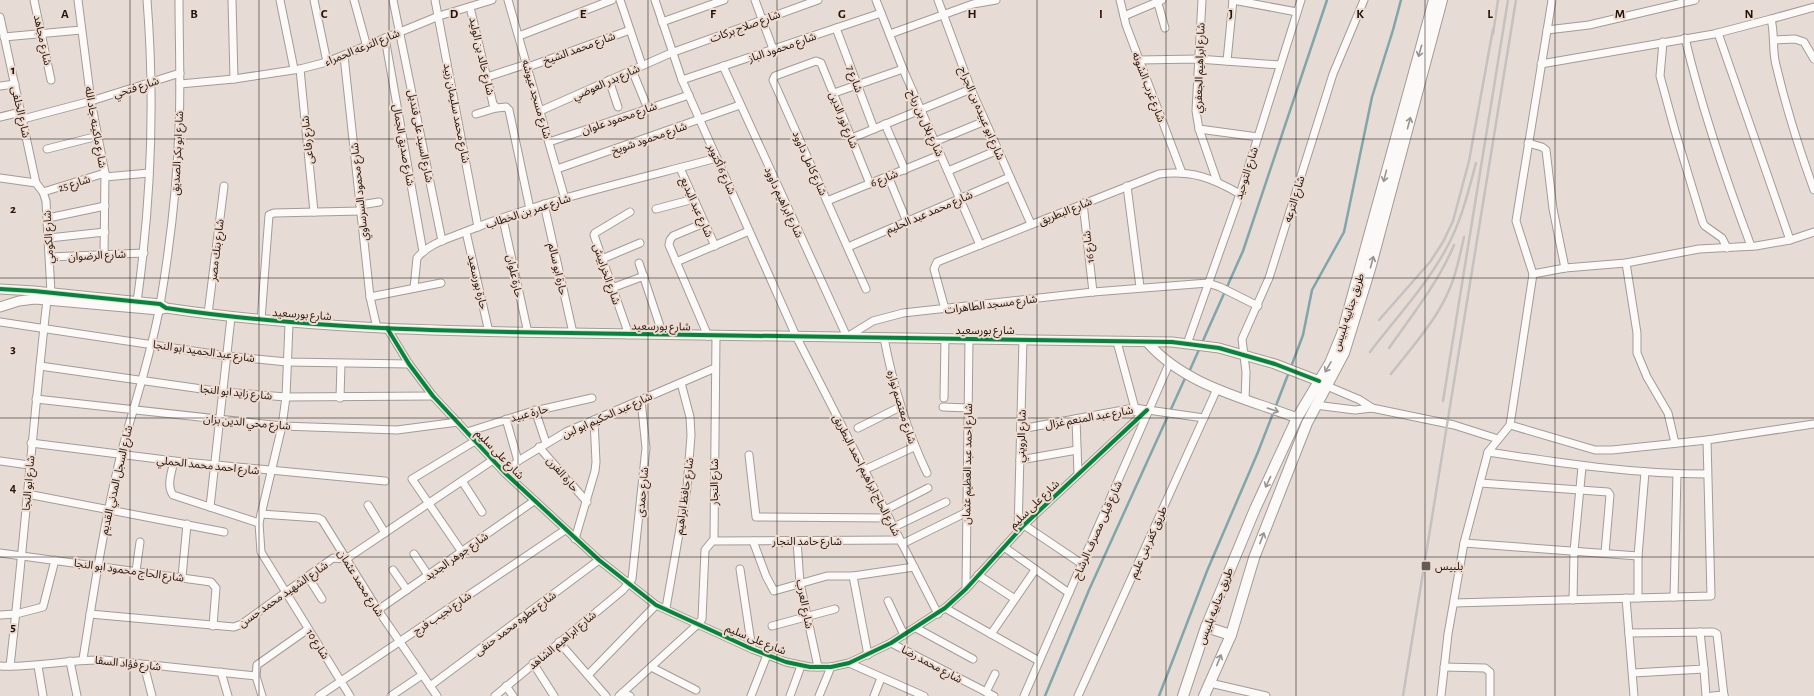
<svg xmlns="http://www.w3.org/2000/svg" width="1814" height="696" font-family="'Alegreya Sans','Noto Sans Arabic',sans-serif">
<style>
.lines{fill:none;stroke-linecap:round;stroke-linejoin:round}
.stream{stroke:#80a5aa;stroke-width:2.5}
.minor-casing{stroke:#a39b95;stroke-width:9}
.tertiary-casing{stroke:#a39b95;stroke-width:11}
.secondary-casing{stroke:#a39b95;stroke-width:12}
.minor{stroke:#fbfaf9;stroke-width:7}
.tertiary{stroke:#fbfaf9;stroke-width:9}
.secondary{stroke:#fbfaf9;stroke-width:10}
.rail{stroke:#c4c1bf;stroke-width:2.5}
.cycleway-casing{stroke:#eedace;stroke-width:6}
.cycleway{stroke:#00873e;stroke-width:4}
.oneway{stroke:#979391}
.grid{fill:none;stroke:#1d1612;stroke-width:1;stroke-opacity:0.55}
.poi-dot{fill:#645b56;stroke:#eedace;stroke-width:1.5}
.labels{text-anchor:middle;stroke-width:4;stroke-linejoin:round;paint-order:stroke}
.street-label{font-size:11px;fill:#1d1612;stroke:#eedace}
.poi-label{font-size:11px;fill:#1d1612;stroke:#eedace;text-anchor:start}
.grid-label{font-size:13px;text-anchor:middle;font-weight:bold;fill:#1d1612;stroke:#eedace;stroke-width:4;stroke-linejoin:round;paint-order:stroke}
</style>
<rect width="100%" height="100%" fill="#e7dcd5"/>
<g class="lines">
<g class="stream">
<path d="M1291,367L1303,335L1312,290L1344,232L1372,97L1393,30L1401,0"/>
<path d="M1189,372L1243,251L1327,0"/>
<path d="M1045,696L1089,590L1186,376"/>
<path d="M1159,696L1207,571L1258,452L1289,372"/>
</g>
<defs>
<g id="minor">
<path d="M34,0L51,80"/>
<path d="M78,0L91,101L105,173L104,255"/>
<path d="M232,0L234,79"/>
<path d="M280,0L294,69"/>
<path d="M314,0L327,62"/>
<path d="M354,0L367,47"/>
<path d="M393,0L442,241"/>
<path d="M435,0L478,227"/>
<path d="M508,0L565,199"/>
<path d="M620,0L642,65"/>
<path d="M655,0L682,80L796,336L938,614"/>
<path d="M755,0L773,49"/>
<path d="M876,0L903,69L980,245"/>
<path d="M938,0L971,89L1031,224"/>
<path d="M1120,0L1126,25L1182,173"/>
<path d="M1157,0L1165,28"/>
<path d="M1202,0L1196,111L1199,129L1217,181"/>
<path d="M1233,0L1297,12"/>
<path d="M1552,0L1516,221L1533,274L1565,268L1626,263L1699,249L1756,246L1790,240L1814,232"/>
<path d="M470,7L493,104L497,108L506,107L509,110L530,209"/>
<path d="M1124,16L1162,0"/>
<path d="M0,17L36,183L43,192L46,201L51,293"/>
<path d="M1771,19L1814,7"/>
<path d="M662,22L724,0"/>
<path d="M836,28L874,129"/>
<path d="M1547,30L1589,25L1695,0"/>
<path d="M1718,33L1790,240"/>
<path d="M890,34L973,4L996,0"/>
<path d="M519,36L612,0"/>
<path d="M4,37L81,30"/>
<path d="M385,38L423,252"/>
<path d="M1685,38C1702,110 1725,177 1751,246"/>
<path d="M1775,40L1795,39L1804,42L1814,59"/>
<path d="M1663,42L1660,76L1675,131L1703,223L1705,226L1722,238L1727,248"/>
<path d="M344,56L370,297L377,328"/>
<path d="M1139,60L1198,59L1280,65"/>
<path d="M1227,61L1233,0"/>
<path d="M1541,64L1714,34L1771,19C1775,34 1772,50 1776,65C1786,107 1799,149 1814,190"/>
<path d="M723,66L847,337L873,321L903,313L1093,292L1208,283L1220,287L1258,306"/>
<path d="M528,67L630,30"/>
<path d="M300,69L314,212"/>
<path d="M632,70L648,109"/>
<path d="M487,77L527,64"/>
<path d="M609,80L618,107"/>
<path d="M682,80L881,13"/>
<path d="M180,84L234,79L300,69L327,62L439,16L492,0"/>
<path d="M0,86L15,84"/>
<path d="M834,93L903,69"/>
<path d="M540,111L671,53L818,0"/>
<path d="M476,114L496,108"/>
<path d="M0,117L21,112"/>
<path d="M23,119L91,101L180,73"/>
<path d="M885,124L905,170"/>
<path d="M1199,129L1258,137"/>
<path d="M852,138L971,89"/>
<path d="M549,142L689,95"/>
<path d="M934,142L985,121"/>
<path d="M1528,143L1542,147L1546,150L1553,209L1565,268"/>
<path d="M47,149L98,136"/>
<path d="M680,168L715,246"/>
<path d="M557,169L740,105"/>
<path d="M948,171L998,150"/>
<path d="M888,176L907,222"/>
<path d="M105,177L149,173"/>
<path d="M0,178L36,183"/>
<path d="M1127,186L1140,287"/>
<path d="M43,192L105,173"/>
<path d="M827,201L940,155"/>
<path d="M1083,203L1093,292"/>
<path d="M544,204L573,333"/>
<path d="M360,205L379,202"/>
<path d="M656,209L694,199"/>
<path d="M48,218L105,206"/>
<path d="M503,219L528,333"/>
<path d="M704,223L673,236L670,240L669,245L708,336"/>
<path d="M466,232L489,332"/>
<path d="M49,238L105,232"/>
<path d="M848,247L1010,177"/>
<path d="M50,257L144,253"/>
<path d="M602,259L640,243"/>
<path d="M676,262L749,231"/>
<path d="M639,263L663,335"/>
<path d="M1626,263L1637,333V353L1647,377L1668,413L1675,443"/>
<path d="M1533,274L1510,425L1488,452C1560,463 1633,474 1707,474"/>
<path d="M414,288L417,258C429,243 450,238 467,231C548,199 634,180 717,158"/>
<path d="M612,288L644,276"/>
<path d="M866,289L773,80L775,76L816,61L821,63L870,184"/>
<path d="M370,297L441,283"/>
<path d="M137,302C151,203 155,100 147,0"/>
<path d="M945,309L934,269L937,262L1159,174C1192,170 1212,178 1240,194"/>
<path d="M208,314L224,186"/>
<path d="M261,320L269,215L274,213L361,211"/>
<path d="M0,322L227,356L287,362L409,364"/>
<path d="M289,324L286,397L282,426L259,523L261,552L350,696"/>
<path d="M387,328L409,364L433,396L505,473L599,560L656,605L752,649L786,662L810,667H831L849,663L891,643L945,608L966,589L1024,525L1147,410"/>
<path d="M629,335L594,235L595,233L630,212"/>
<path d="M884,338C893,385 906,429 927,473"/>
<path d="M1117,342L1136,412"/>
<path d="M1187,344L1240,194L1301,0"/>
<path d="M40,366L223,392L286,397L433,396"/>
<path d="M1327,386L1360,400L1372,408"/>
<path d="M340,398L341,364"/>
<path d="M944,398L945,339"/>
<path d="M36,399L282,426L397,430L458,422"/>
<path d="M1245,400L1246,372L1242,339L1269,278L1333,74L1364,0"/>
<path d="M1315,405L1355,410L1372,408L1454,425L1498,439"/>
<path d="M943,407L968,408"/>
<path d="M535,410L546,443"/>
<path d="M506,419L518,461"/>
<path d="M1076,419L1078,474"/>
<path d="M1510,425L1595,450H1612L1707,440L1814,424"/>
<path d="M858,428L900,407"/>
<path d="M1021,429L1134,408L1204,418"/>
<path d="M467,432L530,412L592,398"/>
<path d="M31,443L174,461L385,481"/>
<path d="M539,447L587,502"/>
<path d="M749,455L756,517L889,518"/>
<path d="M1020,460L1077,450"/>
<path d="M0,461L29,465"/>
<path d="M174,461C172,471 166,486 173,495L259,523"/>
<path d="M864,470L914,447"/>
<path d="M505,473L518,461L566,432L715,368"/>
<path d="M462,481L482,512"/>
<path d="M1480,483L1608,492L1610,495L1605,553"/>
<path d="M27,494L224,532"/>
<path d="M368,505L385,533"/>
<path d="M210,507L231,317"/>
<path d="M885,510L928,488"/>
<path d="M261,514L318,518L322,520L378,610L437,696"/>
<path d="M1024,525L1082,564"/>
<path d="M894,527L946,502"/>
<path d="M1018,532L1023,339"/>
<path d="M575,539L595,471L596,462L594,420"/>
<path d="M713,541L900,540"/>
<path d="M753,541L766,576L774,591L827,576H853L914,567"/>
<path d="M797,541L800,583L818,667"/>
<path d="M1464,543L1638,556"/>
<path d="M902,544L967,512"/>
<path d="M1004,547L1069,593"/>
<path d="M462,552L412,479L475,441"/>
<path d="M0,553L211,582L216,588L213,626"/>
<path d="M414,554L428,575"/>
<path d="M740,569L752,649"/>
<path d="M393,570L407,590"/>
<path d="M136,571L140,542"/>
<path d="M978,575L1015,599"/>
<path d="M853,576L868,655"/>
<path d="M182,577L187,524"/>
<path d="M308,577L322,599"/>
<path d="M966,589L969,339"/>
<path d="M1674,597L1677,474"/>
<path d="M1626,598L1634,696"/>
<path d="M1638,598V556L1645,472"/>
<path d="M1573,600L1574,551L1582,467"/>
<path d="M888,601L904,635"/>
<path d="M1454,603L1711,596L1707,440"/>
<path d="M666,608L687,488L691,435L690,417L681,383"/>
<path d="M945,608L1039,661"/>
<path d="M378,610L534,501"/>
<path d="M90,614L234,627L242,624L333,558L346,559L493,460"/>
<path d="M0,615L16,614L43,607L55,560"/>
<path d="M772,626L835,609"/>
<path d="M916,628L973,659"/>
<path d="M1629,633L1713,632L1717,634L1724,696"/>
<path d="M991,634L1035,570"/>
<path d="M559,642L606,696"/>
<path d="M891,643L994,696"/>
<path d="M83,659C94,590 104,522 121,454C134,404 151,356 160,305C170,246 177,187 179,128C181,85 179,43 179,0"/>
<path d="M70,661L77,696"/>
<path d="M533,663L554,696"/>
<path d="M849,663L924,696"/>
<path d="M144,665L152,696"/>
<path d="M0,666C35,668 69,659 104,660L256,676"/>
<path d="M10,666C24,544 33,422 47,300"/>
<path d="M38,666L43,696"/>
<path d="M651,667L696,690"/>
<path d="M1444,667L1485,668L1490,672V696"/>
<path d="M1704,669L1706,696"/>
<path d="M221,672L228,696"/>
<path d="M1633,673L1704,669L1700,632"/>
<path d="M588,675L656,605"/>
<path d="M1210,683L1266,696"/>
<path d="M430,686L599,560"/>
<path d="M506,686L513,696"/>
<path d="M986,692L995,674"/>
<path d="M622,693L630,696"/>
<path d="M262,696L256,676L257,665L308,629"/>
<path d="M319,696L565,530"/>
<path d="M391,696L422,675"/>
<path d="M495,696L623,590L632,579L646,448L641,400"/>
<path d="M619,696L698,624L702,619L705,550L714,539L716,336"/>
<path d="M751,696L767,655"/>
<path d="M790,696L801,666"/>
<path d="M819,696L831,667"/>
<path d="M874,696L881,678"/>
<path d="M1024,696L1169,364"/>
<path d="M1078,696L1217,389"/>
<path d="M1441,696L1448,634L1464,543L1488,452"/>
<path d="M1712,696L1724,695"/>
</g>
<g id="tertiary">
<path d="M0,289L34,291L160,304L166,308C300,328 434,331 570,333C770,336 971,338 1172,342L1219,348L1275,364L1319,381"/>
<path d="M0,307L19,301L35,299L159,310L166,308"/>
<path d="M1148,343C1186,386 1245,398 1297,418"/>
</g>
<g id="secondary">
<path d="M1206,627L1231,635"/>
<path d="M1183,696L1206,627L1255,509L1297,418L1330,363L1342,334L1434,0"/>
<path d="M1204,696L1231,635L1254,558L1307,423L1344,353L1370,269L1442,0"/>
</g>
</defs>
<use href="#minor" class="minor-casing"/>
<use href="#tertiary" class="tertiary-casing"/>
<use href="#secondary" class="secondary-casing"/>
<use href="#minor" class="minor"/>
<use href="#tertiary" class="tertiary"/>
<use href="#secondary" class="secondary"/>
<g class="rail">
<path d="M1493,34L1498,0"/>
<path d="M1379,320L1430,262L1443,242L1453,221L1469,161L1493,29"/>
<path d="M1389,348C1413,314 1438,283 1454,245"/>
<path d="M1370,352C1395,319 1426,286 1446,249C1461,222 1468,193 1476,163"/>
<path d="M1391,374C1412,347 1437,320 1450,288C1457,272 1460,254 1464,237"/>
<path d="M1443,401L1508,0"/>
<path d="M1403,696L1516,0"/>
</g>
<defs>
<g id="cycleway">
<path d="M0,289L34,291L160,304L166,308C300,328 434,331 570,333C770,336 971,338 1172,342L1219,348L1275,364L1319,381"/>
<path d="M387,328L409,364L433,396L505,473L599,560L656,605L752,649L786,662L810,667H831L849,663L891,643L945,608L966,589L1024,525L1147,410"/>
</g>
</defs>
<use href="#cycleway" class="cycleway-casing"/>
<use href="#cycleway" class="cycleway"/>
</g>
<defs><path id="oneway-shaft" d="M-6 0H5M1.5-3L5.5 0L1.5 3" fill="none" stroke-width="1.6" stroke-linecap="round" stroke-linejoin="round"/></defs>
<g class="oneway">
<use href="#oneway-shaft" transform="translate(1420 51) rotate(106)"/>
<use href="#oneway-shaft" transform="translate(1409 123) rotate(-75)"/>
<use href="#oneway-shaft" transform="translate(1385 176) rotate(104)"/>
<use href="#oneway-shaft" transform="translate(1372 262) rotate(-75)"/>
<use href="#oneway-shaft" transform="translate(1328 367) rotate(120)"/>
<use href="#oneway-shaft" transform="translate(1273 410) rotate(19)"/>
<use href="#oneway-shaft" transform="translate(1268 482) rotate(115)"/>
<use href="#oneway-shaft" transform="translate(1262 538) rotate(-69)"/>
<use href="#oneway-shaft" transform="translate(1219 660) rotate(-68)"/>
</g>
<path class="grid" d="M130,0V696M259,0V696M389,0V696M518,0V696M648,0V696M777,0V696M907,0V696M1037,0V696M1166,0V696M1296,0V696M1425,0V696M1555,0V696M1684,0V696M0,139H1814M0,278H1814M0,418H1814M0,557H1814"/>
<rect class="poi-dot" x="1421" y="561" width="10" height="10" rx="2"/>
<g class="labels">
<g class="street-label">
<text transform="translate(745 26) rotate(-20)" y="4">شارع صلاح بركات</text>
<text transform="translate(43 40) rotate(78)" y="4">شارع مجاهد</text>
<text transform="translate(362 47) rotate(-22)" y="4">شارع الترعه الحمراء</text>
<text transform="translate(782 47) rotate(-19)" y="4">شارع محمود الباز</text>
<text transform="translate(579 48) rotate(-20)" y="4">شارع محمد الشيخ</text>
<text transform="translate(482 56) rotate(77)" y="4">شارع خالد بن الوليد</text>
<text transform="translate(1199 68) rotate(-88)" y="4">شارع ابراهيم الجعفري</text>
<text transform="translate(855 79) rotate(70)" y="4">شارع 7</text>
<text transform="translate(606 82) rotate(-24)" y="4">شارع بدر العوضي</text>
<text transform="translate(136 87) rotate(-18)" y="4">شارع فتحي</text>
<text transform="translate(1149 87) rotate(69)" y="4">شارع غرب الشونه</text>
<text transform="translate(537 99) rotate(74)" y="4">شارع مسجد عيوشه</text>
<text transform="translate(21 112) rotate(77)" y="4">شارع الخلفى</text>
<text transform="translate(457 113) rotate(79)" y="4">شارع محمد سليمان زبيد</text>
<text transform="translate(982 113) rotate(67)" y="4">شارع ابو عبيده بن الجراح</text>
<text transform="translate(619 118) rotate(-19)" y="4">شارع محمود علوان</text>
<text transform="translate(844 120) rotate(68)" y="4">شارع نور الدين</text>
<text transform="translate(926 123) rotate(66)" y="4">شارع بلال بن رباح</text>
<text transform="translate(96 127) rotate(80)" y="4">شارع ماكينه جاد الله</text>
<text transform="translate(421 136) rotate(79)" y="4">شارع السيد على قنديل</text>
<text transform="translate(649 138) rotate(-19)" y="4">شارع محمود شويخ</text>
<text transform="translate(307 140) rotate(-96)" y="4">شارع رفاعى</text>
<text transform="translate(404 145) rotate(80)" y="4">شارع صديق الجمال</text>
<text transform="translate(177 153) rotate(-87)" y="4">شارع ابو بكر الصديق</text>
<text transform="translate(810 163) rotate(66)" y="4">شارع كامل داوود</text>
<text transform="translate(722 169) rotate(66)" y="4">شارع 6 أكتوبر</text>
<text transform="translate(1246 173) rotate(-72)" y="4">شارع التوحيد</text>
<text transform="translate(884 178) rotate(-22)" y="4">شارع 6</text>
<text transform="translate(74 183) rotate(-17)" y="4">شارع 25</text>
<text transform="translate(359 192) rotate(-96)" y="4">شارع محمود السرساوي</text>
<text transform="translate(1294 199) rotate(-73)" y="4">شارع الترعه</text>
<text transform="translate(784 202) rotate(65)" y="4">شارع ابراهيم داوود</text>
<text transform="translate(697 207) rotate(66)" y="4">شارع عبد البديع</text>
<text transform="translate(528 211) rotate(-18)" y="4">شارع عمر بن الخطاب</text>
<text transform="translate(1065 211) rotate(-22)" y="4">شارع البطريق</text>
<text transform="translate(929 212) rotate(-23)" y="4">شارع محمد عبد الحليم</text>
<text transform="translate(48 237) rotate(-93)" y="4">شارع الكومي</text>
<text transform="translate(1088 247) rotate(-97)" y="4">شارع 16</text>
<text transform="translate(216 250) rotate(-83)" y="4">شارع بنك مصر</text>
<text transform="translate(97 255) rotate(-3)" y="4">شارع الرضوان</text>
<text transform="translate(558 269) rotate(77)" y="4">حارة ابو سالم</text>
<text transform="translate(607 274) rotate(71)" y="4">شارع الخرابيش</text>
<text transform="translate(515 276) rotate(78)" y="4">حارة علوان</text>
<text transform="translate(478 282) rotate(77)" y="4">حارة بورسعيد</text>
<text transform="translate(991 304) rotate(-7)" y="4">شارع مسجد الطاهرات</text>
<text transform="translate(1348 312) rotate(-72)" y="4">طريق جنابيه بلبيس</text>
<text transform="translate(302 314) rotate(4)" y="4">شارع بورسعيد</text>
<text transform="translate(661 326) rotate(1)" y="4">شارع بورسعيد</text>
<text x="985" y="334">شارع بورسعيد</text>
<text transform="translate(204 351) rotate(8)" y="4">شارع عبد الحميد ابو النجا</text>
<text transform="translate(236 392) rotate(6)" y="4">شارع زايد ابو النجا</text>
<text transform="translate(902 407) rotate(73)" y="4">شارع معتصم نواره</text>
<text transform="translate(529 413) rotate(-15)" y="4">حارة عبيد</text>
<text transform="translate(607 415) rotate(-24)" y="4">شارع عبد الحكيم ابو لبن</text>
<text transform="translate(1089 417) rotate(-10)" y="4">شارع عبد المنعم غزال</text>
<text transform="translate(247 422) rotate(5)" y="4">شارع محي الدين بزان</text>
<text transform="translate(1021 436) rotate(-88)" y="4">شارع الرويني</text>
<text transform="translate(500 454) rotate(46)" y="4">شارع على سليم</text>
<text transform="translate(967 464) rotate(-89)" y="4">شارع احمد عبد العظيم عثمان</text>
<text transform="translate(208 465) rotate(6)" y="4">شارع احمد محمد الحملي</text>
<text transform="translate(563 474) rotate(49)" y="4">حارة الفرن</text>
<text transform="translate(867 475) rotate(63)" y="4">شارع الحاج ابراهيم احمد البطريق</text>
<text transform="translate(116 480) rotate(-77)" y="4">شارع السجل المدني القديم</text>
<text transform="translate(714 482) rotate(-90)" y="4">شارع النجار</text>
<text transform="translate(28 483) rotate(-85)" y="4">شارع ابو النجا</text>
<text transform="translate(642 492) rotate(-85)" y="4">شارع حمدى</text>
<text transform="translate(684 496) rotate(-82)" y="4">شارع حافظ ابراهيم</text>
<text transform="translate(1034 504) rotate(-44)" y="4">شارع على سليم</text>
<text transform="translate(1097 530) rotate(-66)" y="4">شارع قبلى مصرف الرشاح</text>
<text x="807" y="545">شارع حامد النجار</text>
<text transform="translate(1148 542) rotate(-66)" y="4">طريق كفر بنى عليم</text>
<text transform="translate(456 556) rotate(-35)" y="4">شارع جوهر الجديد</text>
<text transform="translate(129 570) rotate(8)" y="4">شارع الحاج محمود ابو النجا</text>
<text transform="translate(361 583) rotate(58)" y="4">شارع محمد عثمان</text>
<text transform="translate(283 594) rotate(-35)" y="4">شارع الشهيد محمد حسن</text>
<text transform="translate(805 604) rotate(79)" y="4">شارع العرب</text>
<text transform="translate(1215 606) rotate(-69)" y="4">طريق جنابيه بلبيس</text>
<text transform="translate(442 613) rotate(-34)" y="4">شارع نجيب فرج</text>
<text transform="translate(515 623) rotate(-37)" y="4">شارع عطوه محمد حنفى</text>
<text transform="translate(756 639) rotate(22)" y="4">شارع على سليم</text>
<text transform="translate(562 640) rotate(-40)" y="4">شارع ابراهيم الشاهد</text>
<text transform="translate(318 644) rotate(58)" y="4">شارع 10</text>
<text transform="translate(128 663) rotate(6)" y="4">شارع فؤاد السقا</text>
<text transform="translate(932 664) rotate(28)" y="4">شارع محمد رضا</text>
</g>
<g class="poi-label">
<text x="1435" y="570">بلبيس</text>
</g>
</g>
<g class="grid-label">
<text x="65" y="18">A</text>
<text x="194" y="18">B</text>
<text x="324" y="18">C</text>
<text x="454" y="18">D</text>
<text x="583" y="18">E</text>
<text x="713" y="18">F</text>
<text x="842" y="18">G</text>
<text x="972" y="18">H</text>
<text x="1101" y="18">I</text>
<text x="1231" y="18">J</text>
<text x="1360" y="18">K</text>
<text x="1490" y="18">L</text>
<text x="1620" y="18">M</text>
<text x="1749" y="18">N</text>
<text x="13" y="74">1</text>
<text x="13" y="213">2</text>
<text x="13" y="353">3</text>
<text x="13" y="492">4</text>
<text x="13" y="631">5</text>
</g>
</svg>
